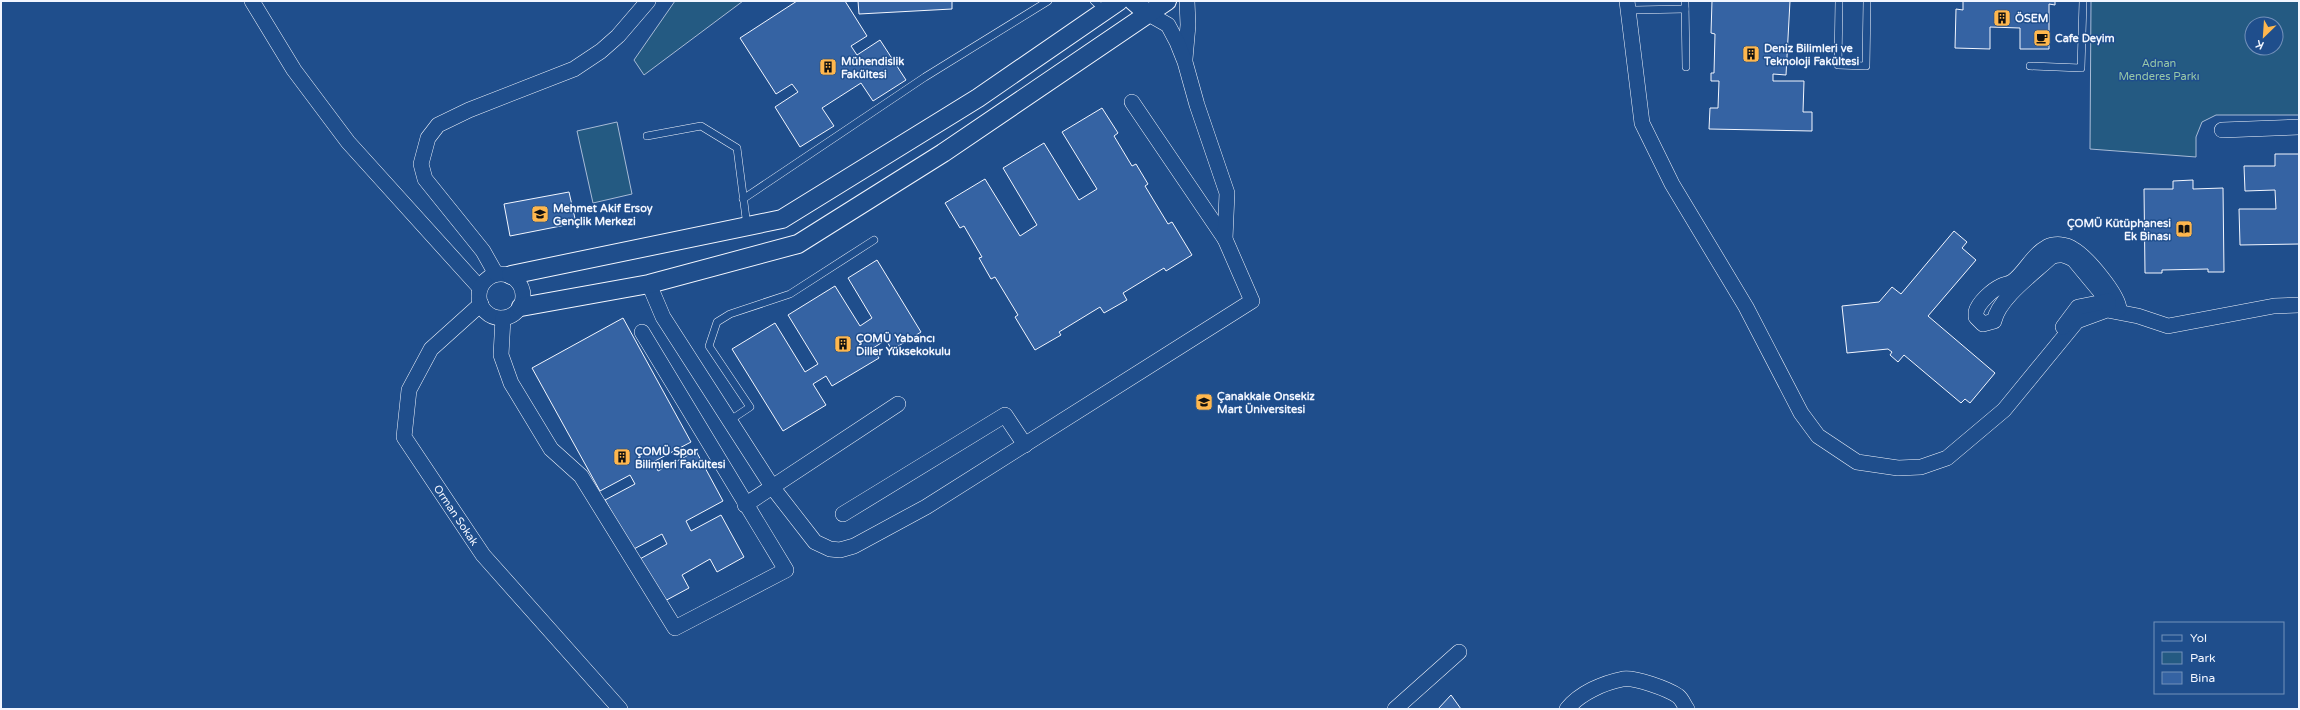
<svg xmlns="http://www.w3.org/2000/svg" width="2300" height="710" font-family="'Varela Round',sans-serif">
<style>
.green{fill:#245a82;stroke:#a8bbd7;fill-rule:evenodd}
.building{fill:#3563a3;stroke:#f2f6ff}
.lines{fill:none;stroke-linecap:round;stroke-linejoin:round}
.service-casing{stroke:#f2f6ff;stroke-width:8}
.minor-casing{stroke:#f2f6ff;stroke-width:16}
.tertiary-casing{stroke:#f2f6ff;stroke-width:20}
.service{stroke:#1f4e8c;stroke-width:7}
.minor{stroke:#1f4e8c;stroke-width:15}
.tertiary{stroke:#1f4e8c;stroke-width:18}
.labels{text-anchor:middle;stroke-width:3;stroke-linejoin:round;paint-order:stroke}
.poi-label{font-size:11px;font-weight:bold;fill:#f2f6ff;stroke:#1f4e8c;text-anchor:start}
.park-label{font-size:11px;fill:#97c8a6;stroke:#1f4e8c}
.street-label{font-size:11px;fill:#f2f6ff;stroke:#1f4e8c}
</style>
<rect width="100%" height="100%" fill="#1f4e8c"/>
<g class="green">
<path d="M675,1H743L644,75L634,60Z"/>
<path d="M2091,1H2299V115H2216L2202,122L2196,137V157L2090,149ZM2252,24H2276V48H2252Z"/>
<path d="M617,122L632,194L593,203L577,131Z"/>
</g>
<g class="building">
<path d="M797,1H845L867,36L851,46L857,55L880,40L906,80L873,101L861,83L822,108L834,126L800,147L775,107L798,92L792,84L776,94L740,38Z"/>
<path d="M858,1H952V9L859,14Z"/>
<path d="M1712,1H1790L1786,75L1773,74V81H1804L1803,112H1812V131L1709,129L1710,108H1718L1719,81H1711V73H1714L1715,34L1711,33Z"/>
<path d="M1963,1H2055V5L2049,4V49H2020V28L1990,27V49L1955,48L1956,9L1963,10Z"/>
<path d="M1102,108L1118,133L1114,136L1132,166L1136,164L1148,184L1145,186L1168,224L1172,222L1192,255L1166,271L1164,268L1123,293L1127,300L1104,313L1100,307L1059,332L1061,335L1035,350L1015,317L1018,315L995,277L991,279L979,258L982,257L964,226L960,228L945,203L985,179L1020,236L1037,225L1003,168L1044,143L1079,200L1097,189L1062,132Z"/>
<path d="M2275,154H2299V244L2240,245L2239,209H2276L2275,190L2245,191L2244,166H2275Z"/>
<path d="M2193,180V189L2223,188L2224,272H2208V269L2162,270V273H2145L2144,189H2173V181Z"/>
<path d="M569,192L576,223L510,236L504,204Z"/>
<path d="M1954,231L1967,242L1962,248L1976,260L1928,316L1995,373L1970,403L1965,399L1961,403L1904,355L1898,362L1890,355L1892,352L1888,349L1847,353L1842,306L1879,302L1892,287L1901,294Z"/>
<path d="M877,260L921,332L892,350L886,340L873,348L879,358L832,386L826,376L813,384L826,405L783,431L732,349L775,323L805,372L818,364L788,315L835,286L860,326L872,318L848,278Z"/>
<path d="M623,318L691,442L653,462L658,471L696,451L723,501L686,521L691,531L721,515L744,557L717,572L710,559L682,575L689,588L661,603L638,560L667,544L662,534L632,550L605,500L635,484L630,475L600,491L532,368Z"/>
<path d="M1451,695L1461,709H1438Z"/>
</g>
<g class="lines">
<defs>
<g id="service">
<path d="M1094,1L1104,10"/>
<path d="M1685,1L1686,67"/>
<path d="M1839,1L1838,65L1866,66L1867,1"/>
<path d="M1634,10L1685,9"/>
<path d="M2030,66L2081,68L2083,1"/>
<path d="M647,136L701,126L737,148L747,226"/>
<path d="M743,199L925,77L1048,1"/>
<path d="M729,421L750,407L709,346L717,322L730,314L790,294L874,240"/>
</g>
<g id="minor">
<path d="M252,1L294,70L348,142L480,288"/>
<path d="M1627,1L1642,123L1672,184L1746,307L1801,413L1818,436L1857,462L1898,468L1921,467L1947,458L2004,410L2077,321L2107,310L2138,316L2168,326L2274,306L2299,305"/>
<path d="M1185,59L1188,25L1187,1"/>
<path d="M1132,102L1225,239"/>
<path d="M2222,130L2299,127"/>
<circle cx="501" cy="296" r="22"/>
<path d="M496,274L483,251L425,179L421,164L428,138L438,125L469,110L574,69L601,51L618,36L648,1"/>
<path d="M649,284L663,317L773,488L815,542L830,549L840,550L854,546L926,507L1252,301L1225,239L1227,193L1197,105L1185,62L1177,42L1168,25L1147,13"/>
<path d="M2115,302L2108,301L2074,260C2066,255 2060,253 2051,257C2034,273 1999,298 1994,321L1983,324L1976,317V312C1978,303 1992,290 2001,286C2004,284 2009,284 2012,282C2025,273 2032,255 2047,247C2055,243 2066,244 2073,249C2086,256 2119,295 2119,309"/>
<path id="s1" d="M481,304L431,349L409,390L404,437L483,555L620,709"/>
<path d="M503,318L501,355L511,383L551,449L581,476L675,628L786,570L642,332"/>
<path d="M2063,327L2078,307L2108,301V305"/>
<path d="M745,505L898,404"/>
<path d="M843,514L1005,415L1025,445"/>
<path d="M1395,709L1459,652"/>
<path d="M1567,709C1580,693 1603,683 1623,679C1635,677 1668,689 1678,696C1682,699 1684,705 1687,709"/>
</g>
<g id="tertiary">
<path d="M1133,1L1147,13"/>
<path d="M511,275L782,219L978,98L1119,1"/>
<path d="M521,307L649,284L798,244L943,153L1167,1"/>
</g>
</defs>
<use href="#service" class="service-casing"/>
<use href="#minor" class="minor-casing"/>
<use href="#tertiary" class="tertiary-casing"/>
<use href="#service" class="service"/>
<use href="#minor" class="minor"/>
<use href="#tertiary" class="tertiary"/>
</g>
<defs>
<symbol id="building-square" viewBox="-11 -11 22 22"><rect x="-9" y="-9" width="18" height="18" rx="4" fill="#ffb74d" stroke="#1f4e8c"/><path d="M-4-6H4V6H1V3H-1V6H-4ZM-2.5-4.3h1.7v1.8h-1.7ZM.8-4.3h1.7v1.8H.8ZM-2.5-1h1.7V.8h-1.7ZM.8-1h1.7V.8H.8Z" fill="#111"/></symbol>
<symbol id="cafe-square" viewBox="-11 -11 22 22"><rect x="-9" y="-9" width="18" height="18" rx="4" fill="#ffb74d" stroke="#1f4e8c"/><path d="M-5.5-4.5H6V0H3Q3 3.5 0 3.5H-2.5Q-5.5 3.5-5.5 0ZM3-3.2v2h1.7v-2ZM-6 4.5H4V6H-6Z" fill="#111"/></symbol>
<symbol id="university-square" viewBox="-11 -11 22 22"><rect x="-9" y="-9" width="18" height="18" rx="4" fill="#ffb74d" stroke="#1f4e8c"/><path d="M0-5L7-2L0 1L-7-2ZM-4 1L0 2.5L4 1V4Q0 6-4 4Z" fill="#111"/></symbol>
<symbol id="library-square" viewBox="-11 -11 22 22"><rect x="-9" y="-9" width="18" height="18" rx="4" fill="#ffb74d" stroke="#1f4e8c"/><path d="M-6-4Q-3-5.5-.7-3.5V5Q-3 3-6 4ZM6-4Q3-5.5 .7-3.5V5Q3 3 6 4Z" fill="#111"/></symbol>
</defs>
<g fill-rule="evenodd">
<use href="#building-square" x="1992" y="8" width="20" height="20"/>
<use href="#cafe-square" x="2032" y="28" width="20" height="20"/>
<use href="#building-square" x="1741" y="44" width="20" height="20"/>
<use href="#building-square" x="818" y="57" width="20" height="20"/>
<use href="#university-square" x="530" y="204" width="20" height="20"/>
<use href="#library-square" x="2174" y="219" width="20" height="20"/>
<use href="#building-square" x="833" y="334" width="20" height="20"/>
<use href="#university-square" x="1194" y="392" width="20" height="20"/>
<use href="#building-square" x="612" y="447" width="20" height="20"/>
</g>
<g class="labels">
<g class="poi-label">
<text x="2015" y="22">ÖSEM</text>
<text x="2055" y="42">Cafe Deyim</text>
<text x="1764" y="52">Deniz Bilimleri ve<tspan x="1764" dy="13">Teknoloji Fakültesi</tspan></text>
<text x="841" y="65">Mühendislik<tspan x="841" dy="13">Fakültesi</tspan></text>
<text x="553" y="212">Mehmet Akif Ersoy<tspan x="553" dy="13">Gençlik Merkezi</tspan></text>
<text x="2171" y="227" text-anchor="end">ÇOMÜ Kütüphanesi<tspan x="2171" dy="13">Ek Binası</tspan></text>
<text x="856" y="342">ÇOMÜ Yabancı<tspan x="856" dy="13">Diller Yüksekokulu</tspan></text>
<text x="1217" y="400">Çanakkale Onsekiz<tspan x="1217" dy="13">Mart Üniversitesi</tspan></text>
<text x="635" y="455">ÇOMÜ Spor<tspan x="635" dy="13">Bilimleri Fakültesi</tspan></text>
</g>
<g class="park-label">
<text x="2159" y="67">Adnan<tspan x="2159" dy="13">Menderes Parkı</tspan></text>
</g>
<g class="street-label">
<text dy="4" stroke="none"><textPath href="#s1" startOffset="255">Orman Sokak</textPath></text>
</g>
</g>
<rect width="2300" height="710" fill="none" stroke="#f2f6ff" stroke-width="4"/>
<rect x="2154" y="622" width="130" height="72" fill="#1f4e8c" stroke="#7391ba"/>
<rect x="2162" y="635" width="20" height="6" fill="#1f4e8c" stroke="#7391ba"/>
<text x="2190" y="642" font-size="12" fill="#f2f6ff">Yol</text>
<rect x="2162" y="652" width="20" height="12" fill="#245a82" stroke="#7391ba"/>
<text x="2190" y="662" font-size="12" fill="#f2f6ff">Park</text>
<rect x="2162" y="672" width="20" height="12" fill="#3563a3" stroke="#7391ba"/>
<text x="2190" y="682" font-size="12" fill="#f2f6ff">Bina</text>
<g transform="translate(2264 36) rotate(205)"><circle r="19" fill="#1f4e8c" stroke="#7391ba"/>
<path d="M0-3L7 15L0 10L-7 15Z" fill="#ffb74d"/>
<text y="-6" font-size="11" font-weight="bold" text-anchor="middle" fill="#f2f6ff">K</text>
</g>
</svg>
